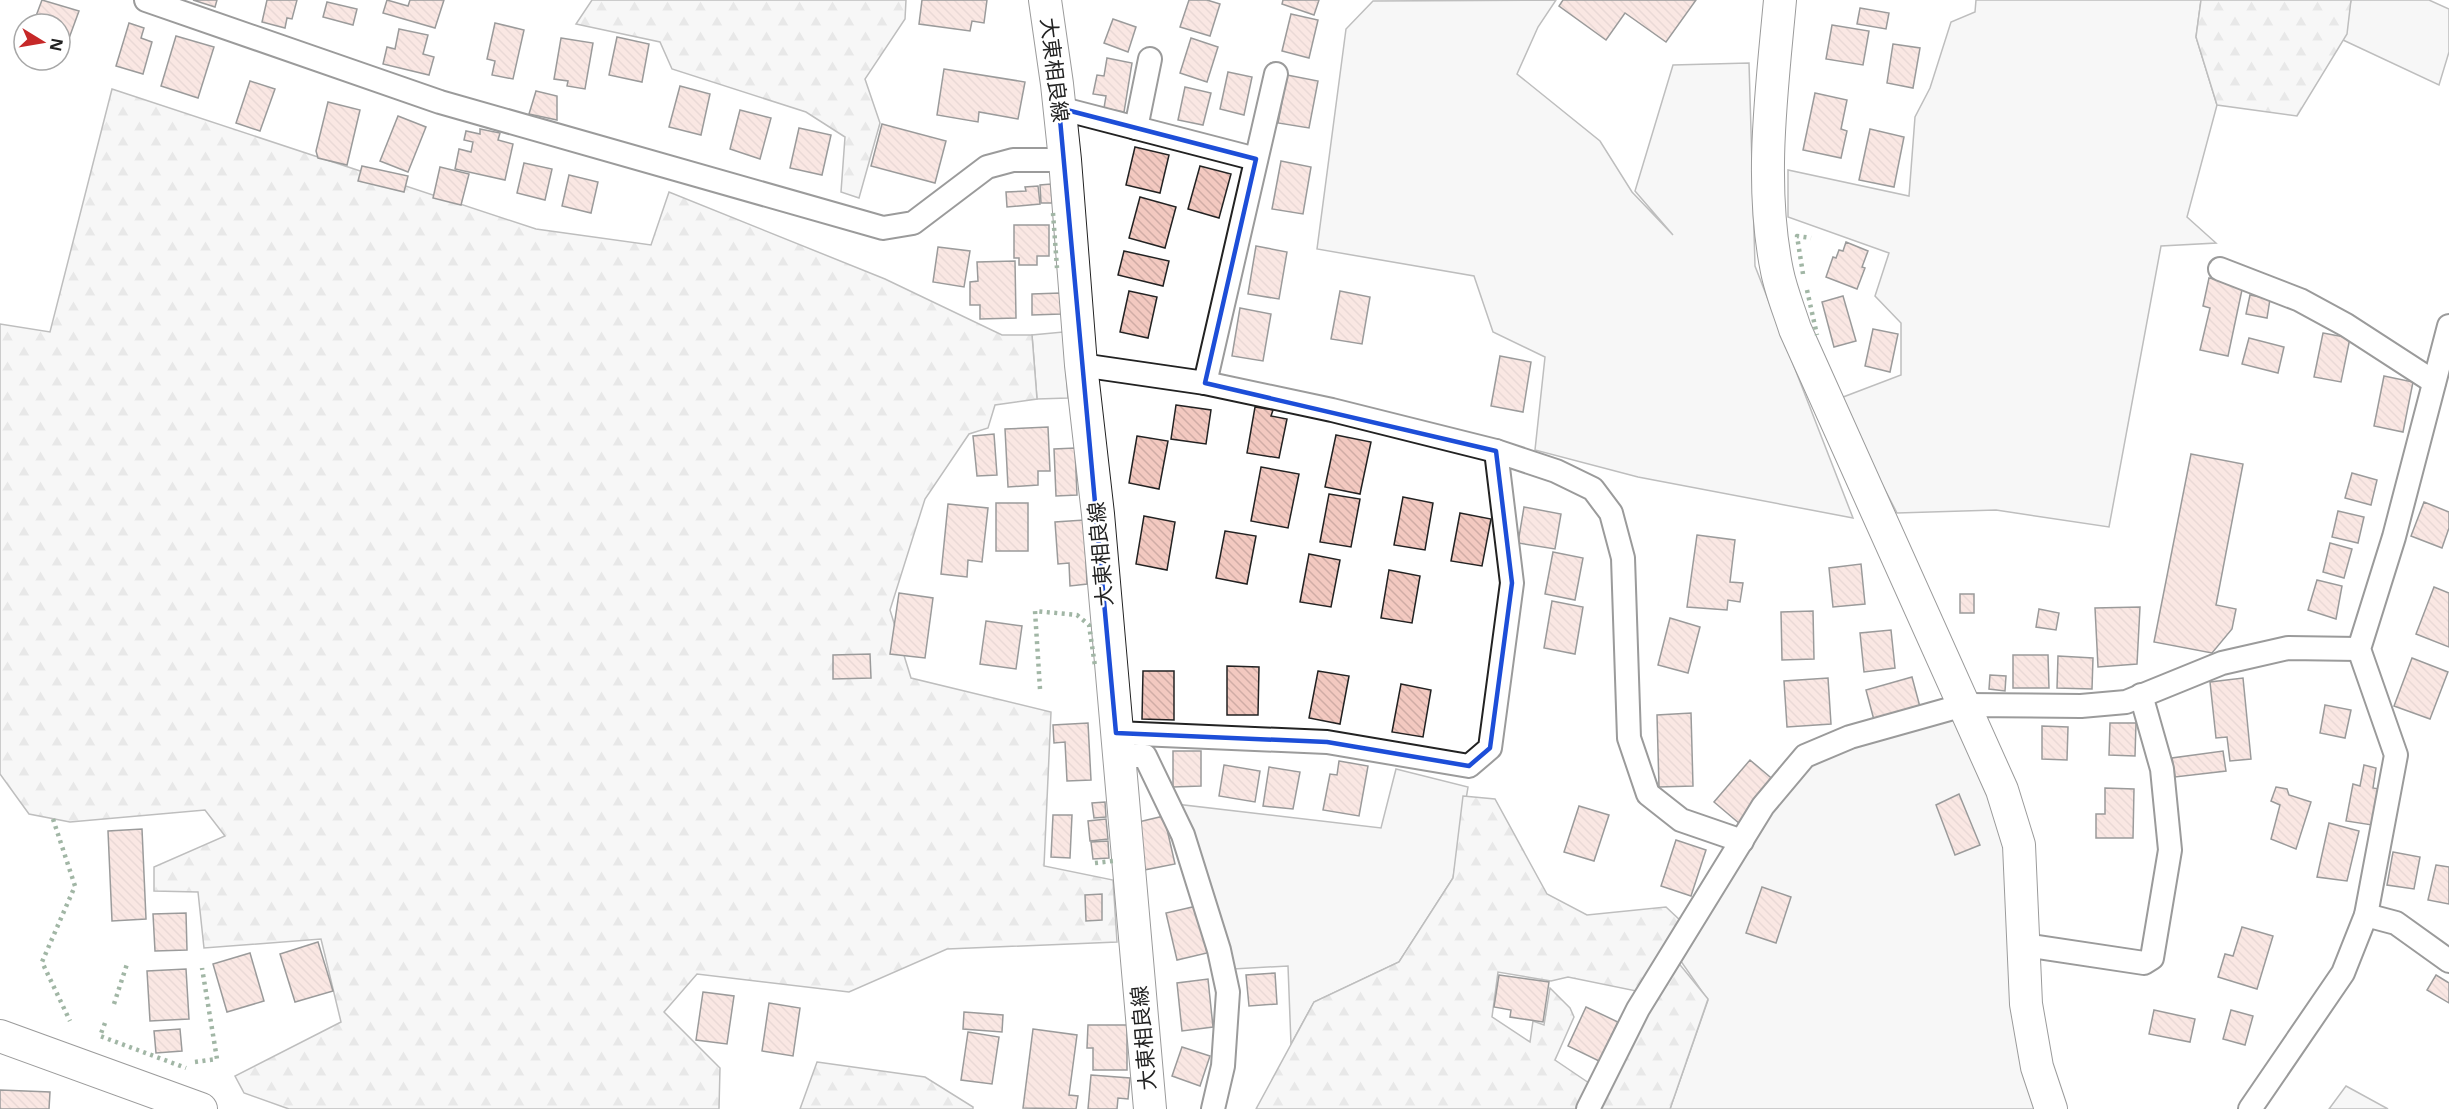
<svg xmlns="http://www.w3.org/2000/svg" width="2449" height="1109" font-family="'Noto Sans','Noto Sans JP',sans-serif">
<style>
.green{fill:#eee;stroke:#6f6f6f;stroke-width:1.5}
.forest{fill:url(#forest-firs);stroke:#6f6f6f;stroke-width:1.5}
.building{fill:url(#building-back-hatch);stroke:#222;stroke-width:1.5}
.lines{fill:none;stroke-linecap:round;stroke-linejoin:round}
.street-casing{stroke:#222;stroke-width:26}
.secondary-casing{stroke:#222;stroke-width:34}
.street{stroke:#fff;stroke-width:22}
.secondary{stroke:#fff;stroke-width:32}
.hedge{stroke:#2f5e38;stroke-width:4.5;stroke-dasharray:3 4.5;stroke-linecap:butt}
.marked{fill:none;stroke:#1d4ed8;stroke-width:4.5;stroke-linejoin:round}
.labels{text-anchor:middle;stroke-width:4.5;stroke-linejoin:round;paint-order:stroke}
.street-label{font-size:21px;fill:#222;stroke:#fff}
</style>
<defs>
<pattern id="forest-firs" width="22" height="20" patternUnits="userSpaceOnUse" patternTransform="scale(1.5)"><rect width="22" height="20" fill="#eee"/><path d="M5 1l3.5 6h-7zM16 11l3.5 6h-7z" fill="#ccc"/></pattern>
<pattern id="building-back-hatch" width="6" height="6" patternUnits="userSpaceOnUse" patternTransform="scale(1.5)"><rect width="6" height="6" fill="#f3c9c0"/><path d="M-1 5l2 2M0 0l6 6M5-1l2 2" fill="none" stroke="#d0aca5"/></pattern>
</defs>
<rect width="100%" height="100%" fill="#fff"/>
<g class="green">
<path d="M1556,0L1538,27L1517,74L1600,141L1632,192L1673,235L1635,191L1673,65L1749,63L1755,266L1853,518L1638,477L1535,450L1545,357L1493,332L1474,276L1317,249L1346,29L1373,1Z"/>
<path d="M1976,0H2201L2196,37L2217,105L2187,217L2216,243L2161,246L2109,527L1996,510L1897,513L1838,399L1901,375V323L1875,296L1889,253L1788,217V170L1909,196L1915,117L1930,88L1951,22L1975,12Z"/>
<path d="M2351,0H2429L2449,9V52L2439,85L2343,40Z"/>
<path d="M1063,332L1068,398L1037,399L1032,335Z"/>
<path d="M1955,709L2019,845L2052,1109H1670L1708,1000L1678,957L1805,756Z"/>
<path d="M1396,769L1468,787L1453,878L1399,962L1314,1002L1291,1044L1288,966L1233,969L1175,804L1381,828Z"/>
<path d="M2346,1086L2388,1109H2329Z"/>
</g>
<g class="forest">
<path d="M592,0H906L905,19L865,79L880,123L859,198L841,192L845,137L806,112L672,69L660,42L576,24Z"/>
<path d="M2201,0H2351L2347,34L2297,116L2217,105L2196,37Z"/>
<path d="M112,89L536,229L651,245L669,192L885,279L1002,335H1032L1037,399L995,405L988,428L969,434L925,499L890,610L911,678L1051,712L1044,866L1113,880L1117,942L947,949L849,992L697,974L664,1012L720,1068L719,1109H289L244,1093L235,1076L341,1022L321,939L204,948L198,892L154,891V867L225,836L205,810L70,822L29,814L0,774V324L50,332Z"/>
<path d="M1463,796L1495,799L1547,894L1587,915L1666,907L1683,923L1641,992L1568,977L1551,981L1498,972L1492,1017L1530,1042L1533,1021L1544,1025L1550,988L1570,1008L1574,1017L1555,1060L1592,1085L1672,955L1708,999L1670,1109H1256L1314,1002L1399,962L1453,878Z"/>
<path d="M817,1062L925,1077L973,1107V1109H800Z"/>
</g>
<g class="building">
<path d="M42,0L79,11L68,41L60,38V24H33Z"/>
<path d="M193,0H217L215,7Z"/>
<path d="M267,0H297L292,19L287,18L285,28L262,22Z"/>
<path d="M387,0L408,6L410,0H444L435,28L383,13Z"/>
<path d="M922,0H987L984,23L972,21L970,31L919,24Z"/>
<path d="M1189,0H1207L1220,4L1210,36L1180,27Z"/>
<path d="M1283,0H1319L1314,15L1282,4Z"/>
<path d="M1563,0H1696L1666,42L1625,13L1606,40L1559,6Z"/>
<path d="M327,2L357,9L353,25L323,17Z"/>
<path d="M1860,8L1889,13L1886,29L1857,24Z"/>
<path d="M1291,14L1318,20L1309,58L1282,51Z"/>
<path d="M1113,19L1136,27L1128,52L1104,43Z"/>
<path d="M129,23L144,28L141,38L152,42L143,74L116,66Z"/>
<path d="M495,23L524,30L513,79L492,75L495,61L487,59Z"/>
<path d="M1832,25L1869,31L1863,65L1826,59Z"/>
<path d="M399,29L428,35L423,54L434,57L429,75L383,64L387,47L395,49Z"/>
<path d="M176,36L214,47L198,98L161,86Z"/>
<path d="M617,37L649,44L642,82L609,75Z"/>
<path d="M561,38L593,43L585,89L567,86L568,81L554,79Z"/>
<path d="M1191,38L1218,47L1207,82L1180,73Z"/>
<path d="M1893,44L1920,48L1913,88L1887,83Z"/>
<path d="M1107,58L1132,63L1124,112L1104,108L1106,96L1093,94L1097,75L1104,76Z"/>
<path d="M944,69L1025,82L1018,119L979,112L978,122L937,115Z"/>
<path d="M1228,72L1252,77L1244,115L1220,109Z"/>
<path d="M1287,75L1318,81L1309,128L1278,123Z"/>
<path d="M250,81L275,89L260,131L236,123Z"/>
<path d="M680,86L710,94L701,135L669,127Z"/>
<path d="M1185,87L1211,93L1203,125L1178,120Z"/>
<path d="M536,91L557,96V120L529,114Z"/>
<path d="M1815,93L1847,100L1841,129L1847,131L1841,158L1803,150Z"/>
<path d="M328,102L360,110L347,165L318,158L316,151Z"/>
<path d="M740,110L771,118L760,159L730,149Z"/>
<path d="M398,116L426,127L408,172L380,161Z"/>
<path d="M882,124L946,141L935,183L871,166Z"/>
<path d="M799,128L831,135L822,175L790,168Z"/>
<path d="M480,129L500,133L498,140L513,144L505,180L455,169L459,149L471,152L473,142L464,140L466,131L480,134Z"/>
<path d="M1870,129L1904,137L1894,187L1859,180Z"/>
<path d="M1135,147L1169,155L1160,193L1126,185Z"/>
<path d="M1281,161L1311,167L1303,214L1272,209Z"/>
<path d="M524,163L552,169L545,200L517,193Z"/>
<path d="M362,166L408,176L404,192L358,181Z"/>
<path d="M1200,166L1231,174L1219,218L1188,209Z"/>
<path d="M440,167L469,174L461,205L433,198Z"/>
<path d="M569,175L598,182L591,213L562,206Z"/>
<path d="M1051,184L1052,203H1041L1040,185Z"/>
<path d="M1038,186L1040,204L1007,207L1006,192L1026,191L1025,187Z"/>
<path d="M1140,197L1176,207L1165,248L1129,238Z"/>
<path d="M1014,225H1049V256H1037V265H1019V258H1014Z"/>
<path d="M1846,242L1868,251L1862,267L1865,268L1857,289L1826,277L1833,257L1836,258L1839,250L1843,251Z"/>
<path d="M1256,246L1287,252L1279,299L1248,294Z"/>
<path d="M938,247L970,251L964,287L933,282Z"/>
<path d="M1124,251L1169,261L1163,286L1118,275Z"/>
<path d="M1015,261L1016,318L980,319V305H970V282L978,281L977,262Z"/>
<path d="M2209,278L2243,285L2228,356L2200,350L2210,308L2203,306Z"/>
<path d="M1129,291L1157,297L1148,338L1120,332Z"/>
<path d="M1340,291L1370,297L1362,344L1331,339Z"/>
<path d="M1060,293L1061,314L1032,315V294Z"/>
<path d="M2250,295L2270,299L2267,318L2246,314Z"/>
<path d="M1843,296L1856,341L1834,347L1822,302Z"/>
<path d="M1240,308L1271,314L1263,361L1232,356Z"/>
<path d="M1873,329L1898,334L1890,372L1865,366Z"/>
<path d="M2323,333L2350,338L2341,382L2314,377Z"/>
<path d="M2249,338L2284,347L2278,373L2242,364Z"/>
<path d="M1500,356L1531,362L1523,412L1491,406Z"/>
<path d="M2384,376L2413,382L2403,432L2374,426Z"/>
<path d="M1176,405L1211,410L1206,444L1171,439Z"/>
<path d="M1255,407L1273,410L1271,416L1287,419L1279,458L1247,453Z"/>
<path d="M1048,427L1050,471H1038V485L1008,487L1005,429Z"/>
<path d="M994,434L997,475L977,476L973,436Z"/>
<path d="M1336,435L1371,442L1360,494L1325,487Z"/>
<path d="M1137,436L1168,441L1159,489L1129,483Z"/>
<path d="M1075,448L1077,495L1056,496L1054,449Z"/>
<path d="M2191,454L2243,464L2216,605L2236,609L2232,629L2212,653L2154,642Z"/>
<path d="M1261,467L1299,474L1288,528L1251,521Z"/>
<path d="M2352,473L2377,480L2371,505L2345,498Z"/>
<path d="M1329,494L1360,499L1351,547L1320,542Z"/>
<path d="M1403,497L1433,503L1425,550L1394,545Z"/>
<path d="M2424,502L2449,512V528L2442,548L2411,536Z"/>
<rect x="996" y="503" width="32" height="48"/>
<path d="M948,504L988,508L982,562L968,560L967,577L941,574Z"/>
<path d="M1524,507L1561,514L1555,549L1518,543Z"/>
<path d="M2338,511L2364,517L2358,543L2332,537Z"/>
<path d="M1460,513L1491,519L1482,566L1451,561Z"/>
<path d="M1144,516L1175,522L1167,570L1136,564Z"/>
<path d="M1084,520L1087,584L1070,586L1069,563L1058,564L1055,522Z"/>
<path d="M1225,531L1256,536L1247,584L1216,578Z"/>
<path d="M1697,535L1735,540L1730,582L1743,583L1740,602L1728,600L1727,610L1687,607Z"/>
<path d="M2330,543L2352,549L2344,578L2323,572Z"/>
<path d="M1553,552L1583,558L1575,600L1545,594Z"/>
<path d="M1309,554L1340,560L1331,607L1300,602Z"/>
<path d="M1861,564L1865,604L1833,607L1829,568Z"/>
<path d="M1389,570L1420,576L1412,623L1381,618Z"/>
<path d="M2317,580L2342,586L2336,619L2308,610Z"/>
<path d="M2434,587L2449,593V647L2416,634Z"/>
<path d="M899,593L933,598L925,658L890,654Z"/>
<rect x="1960" y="594" width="14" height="19"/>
<path d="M1552,601L1583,607L1575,654L1544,648Z"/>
<path d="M2140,607L2137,664L2098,667L2095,608Z"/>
<path d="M2039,609L2059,613L2056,630L2036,627Z"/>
<path d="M1813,611L1814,659L1782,660L1781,612Z"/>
<path d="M1670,618L1700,627L1688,673L1658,665Z"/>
<path d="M986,621L1022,626L1016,669L980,664Z"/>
<path d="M1891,630L1895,668L1864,672L1860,633Z"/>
<path d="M870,654L871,678L833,679V655Z"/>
<path d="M2013,655H2048L2049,688H2013Z"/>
<path d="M2058,656L2093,658L2092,689L2057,688Z"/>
<path d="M2412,658L2448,672L2430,719L2394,706Z"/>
<path d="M1227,666L1259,667L1258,715H1227Z"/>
<path d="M1143,671H1174V720L1142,719Z"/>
<path d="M1318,671L1349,676L1340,724L1309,718Z"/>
<path d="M1990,675L2006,676L2005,691L1989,689Z"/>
<path d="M1912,677L1920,707L1874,720L1866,690Z"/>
<path d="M1828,678L1831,724L1787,727L1784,681Z"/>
<path d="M2243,678L2251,759L2230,761L2227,737L2216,738L2210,682Z"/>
<path d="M1401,684L1431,690L1423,737L1392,732Z"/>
<path d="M2325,705L2351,710L2345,738L2320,733Z"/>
<path d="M1691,713L1693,786L1659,787L1657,715Z"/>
<path d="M1088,723L1091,780L1067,781L1065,742L1054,743L1053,725Z"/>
<path d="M2110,723H2136L2135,756L2109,755Z"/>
<path d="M2042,726L2068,727L2067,760L2042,759Z"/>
<path d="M1173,751H1201V786L1173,787Z"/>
<path d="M2223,751L2226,771L2175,777L2172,758Z"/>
<path d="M1750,760L1776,782L1740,824L1714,802Z"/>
<path d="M1339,761L1368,766L1359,816L1323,810L1330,774L1337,775Z"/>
<path d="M1224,765L1260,771L1255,802L1219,796Z"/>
<path d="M2364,765L2376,768L2373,788L2379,789L2372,825L2346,821L2353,784L2360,786Z"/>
<path d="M1269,767L1300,772L1293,809L1263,806Z"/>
<path d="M2276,787L2287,789L2289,795L2311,802L2296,849L2271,839L2280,805L2271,801Z"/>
<path d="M2105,788L2134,789L2133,838H2096V814H2105Z"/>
<path d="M1959,794L1980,845L1955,855L1936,805Z"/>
<path d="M1105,802L1106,817L1094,818L1092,803Z"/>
<path d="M1579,806L1609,815L1594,861L1564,852Z"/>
<path d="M1053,815H1072L1070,858L1051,857Z"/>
<path d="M1164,816L1175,864L1144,870L1134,823Z"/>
<path d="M1106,819L1108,839L1090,841L1088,821Z"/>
<path d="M2329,823L2359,831L2347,881L2317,877Z"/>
<path d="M142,829L146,919L112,921L108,831Z"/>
<path d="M1676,840L1706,850L1691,896L1661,886Z"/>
<path d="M1108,841L1109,858L1093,859L1091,842Z"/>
<path d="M2393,852L2420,857L2414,889L2387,885Z"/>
<path d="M2436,865L2449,867V904L2428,900Z"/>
<path d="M1762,887L1791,897L1776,943L1746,933Z"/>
<path d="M1102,894V920L1086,921L1085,895Z"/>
<path d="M1197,906L1207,953L1177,960L1166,913Z"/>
<path d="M186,913L187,950L155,951L153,914Z"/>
<path d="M2242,927L2273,936L2257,989L2218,977L2225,954L2233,956Z"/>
<path d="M318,942L333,991L295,1002L280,954Z"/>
<path d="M250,953L264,1001L227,1012L213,964Z"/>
<path d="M186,969L189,1019L150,1021L147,971Z"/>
<path d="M1275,973L1277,1004L1249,1006L1246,975Z"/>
<path d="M1499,975L1549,982L1543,1022L1510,1017L1511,1010L1494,1007Z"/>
<path d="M2436,975L2449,983V1003L2427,990Z"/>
<path d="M1208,979L1213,1027L1182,1031L1177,983Z"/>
<path d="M703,992L734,996L727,1044L696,1040Z"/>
<path d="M769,1003L800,1008L793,1056L762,1051Z"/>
<path d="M1586,1007L1618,1022L1599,1061L1568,1046Z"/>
<path d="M2154,1010L2195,1019L2190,1042L2149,1034Z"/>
<path d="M2231,1010L2253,1016L2245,1045L2223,1039Z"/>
<path d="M964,1012L1003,1015L1002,1032L963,1029Z"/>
<path d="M1088,1025H1127V1070H1093V1048H1087Z"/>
<path d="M180,1029L182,1051L156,1053L154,1031Z"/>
<path d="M1033,1029L1077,1035L1069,1095L1078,1096L1076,1109L1023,1108Z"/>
<path d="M968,1032L999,1037L992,1084L961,1080Z"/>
<path d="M1182,1047L1210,1056L1200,1086L1172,1076Z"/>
<path d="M1091,1075L1130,1078L1128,1099L1118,1098L1117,1109H1088Z"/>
<path d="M0,1090L50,1092L49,1109H0Z"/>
</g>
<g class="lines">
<defs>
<g id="street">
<path d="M146,0L440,102L883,228L913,223L987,167L1013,160H1065"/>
<path d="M1059,108L1256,159"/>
<path d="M1136,128L1150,59"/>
<path d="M2220,269L2300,300L2346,325L2434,382"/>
<path d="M1081,365L1205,383L1332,410L1496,451L1556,471L1593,489L1611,513L1623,558L1629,738L1648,794L1681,820L1742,841"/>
<path d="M1205,383L1276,74"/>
<path d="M1116,733L1327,742L1469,766L1490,748L1512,583L1496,451"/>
<path d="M1118,756H1145L1183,835L1219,950L1228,992L1223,1066L1213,1109"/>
<path d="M2366,915L2396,923L2449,961"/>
<path d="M2024,945L2144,963L2152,958L2170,850L2162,769L2141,695"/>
<path d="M1588,1109L1638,1009L1763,806L1805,756L1850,737L1964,705L2081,706L2126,702L2222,663L2288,648L2359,649"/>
<path d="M2250,1109L2343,973L2366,915L2396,755L2359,649L2394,537L2449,326"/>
</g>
<g id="secondary">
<path d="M1045,0L1057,84L1065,160L1081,365L1098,514L1150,1109"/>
<path d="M1780,0C1772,89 1759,183 1777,271C1781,291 1789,310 1795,329L2002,790L2019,845L2026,1004L2037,1067L2051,1109"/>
<path d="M0,1036L201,1109"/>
</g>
</defs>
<use href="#street" class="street-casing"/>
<use href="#secondary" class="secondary-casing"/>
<use href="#street" class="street"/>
<use href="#secondary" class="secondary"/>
<g class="hedge">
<path d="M1053,213L1057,268"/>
<path d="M1803,274L1797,236L1811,238"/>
<path d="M1807,290L1817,335"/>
<path d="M1040,689L1035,611L1077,615L1089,625L1095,666"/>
<path d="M53,819L75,886L42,962L70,1021"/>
<path d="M1095,863L1113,861V857"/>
<path d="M114,1004L127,964"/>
<path d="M105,1023L100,1036L186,1068"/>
<path d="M195,1062L217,1059L202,968"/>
</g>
</g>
<path d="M0 0H2449V1109H0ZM1059,108L1256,159L1205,383L1496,451L1512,583L1490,748L1469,766L1327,742L1116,733Z" fill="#fff" fill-opacity=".55" fill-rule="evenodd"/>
<path class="marked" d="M1059,108L1256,159L1205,383L1496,451L1512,583L1490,748L1469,766L1327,742L1116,733Z"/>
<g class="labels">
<g class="street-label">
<text transform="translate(1054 70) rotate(83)" y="7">大東相良線</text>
<text transform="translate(1101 554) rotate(-95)" y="7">大東相良線</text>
<text transform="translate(1144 1038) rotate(-95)" y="7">大東相良線</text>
</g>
</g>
<g transform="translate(42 42) rotate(101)"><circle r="28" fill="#ffffff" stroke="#a7a7a7" stroke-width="1.5"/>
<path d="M0-4.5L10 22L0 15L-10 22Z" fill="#c62828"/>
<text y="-9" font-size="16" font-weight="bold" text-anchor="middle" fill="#222222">N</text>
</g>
</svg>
